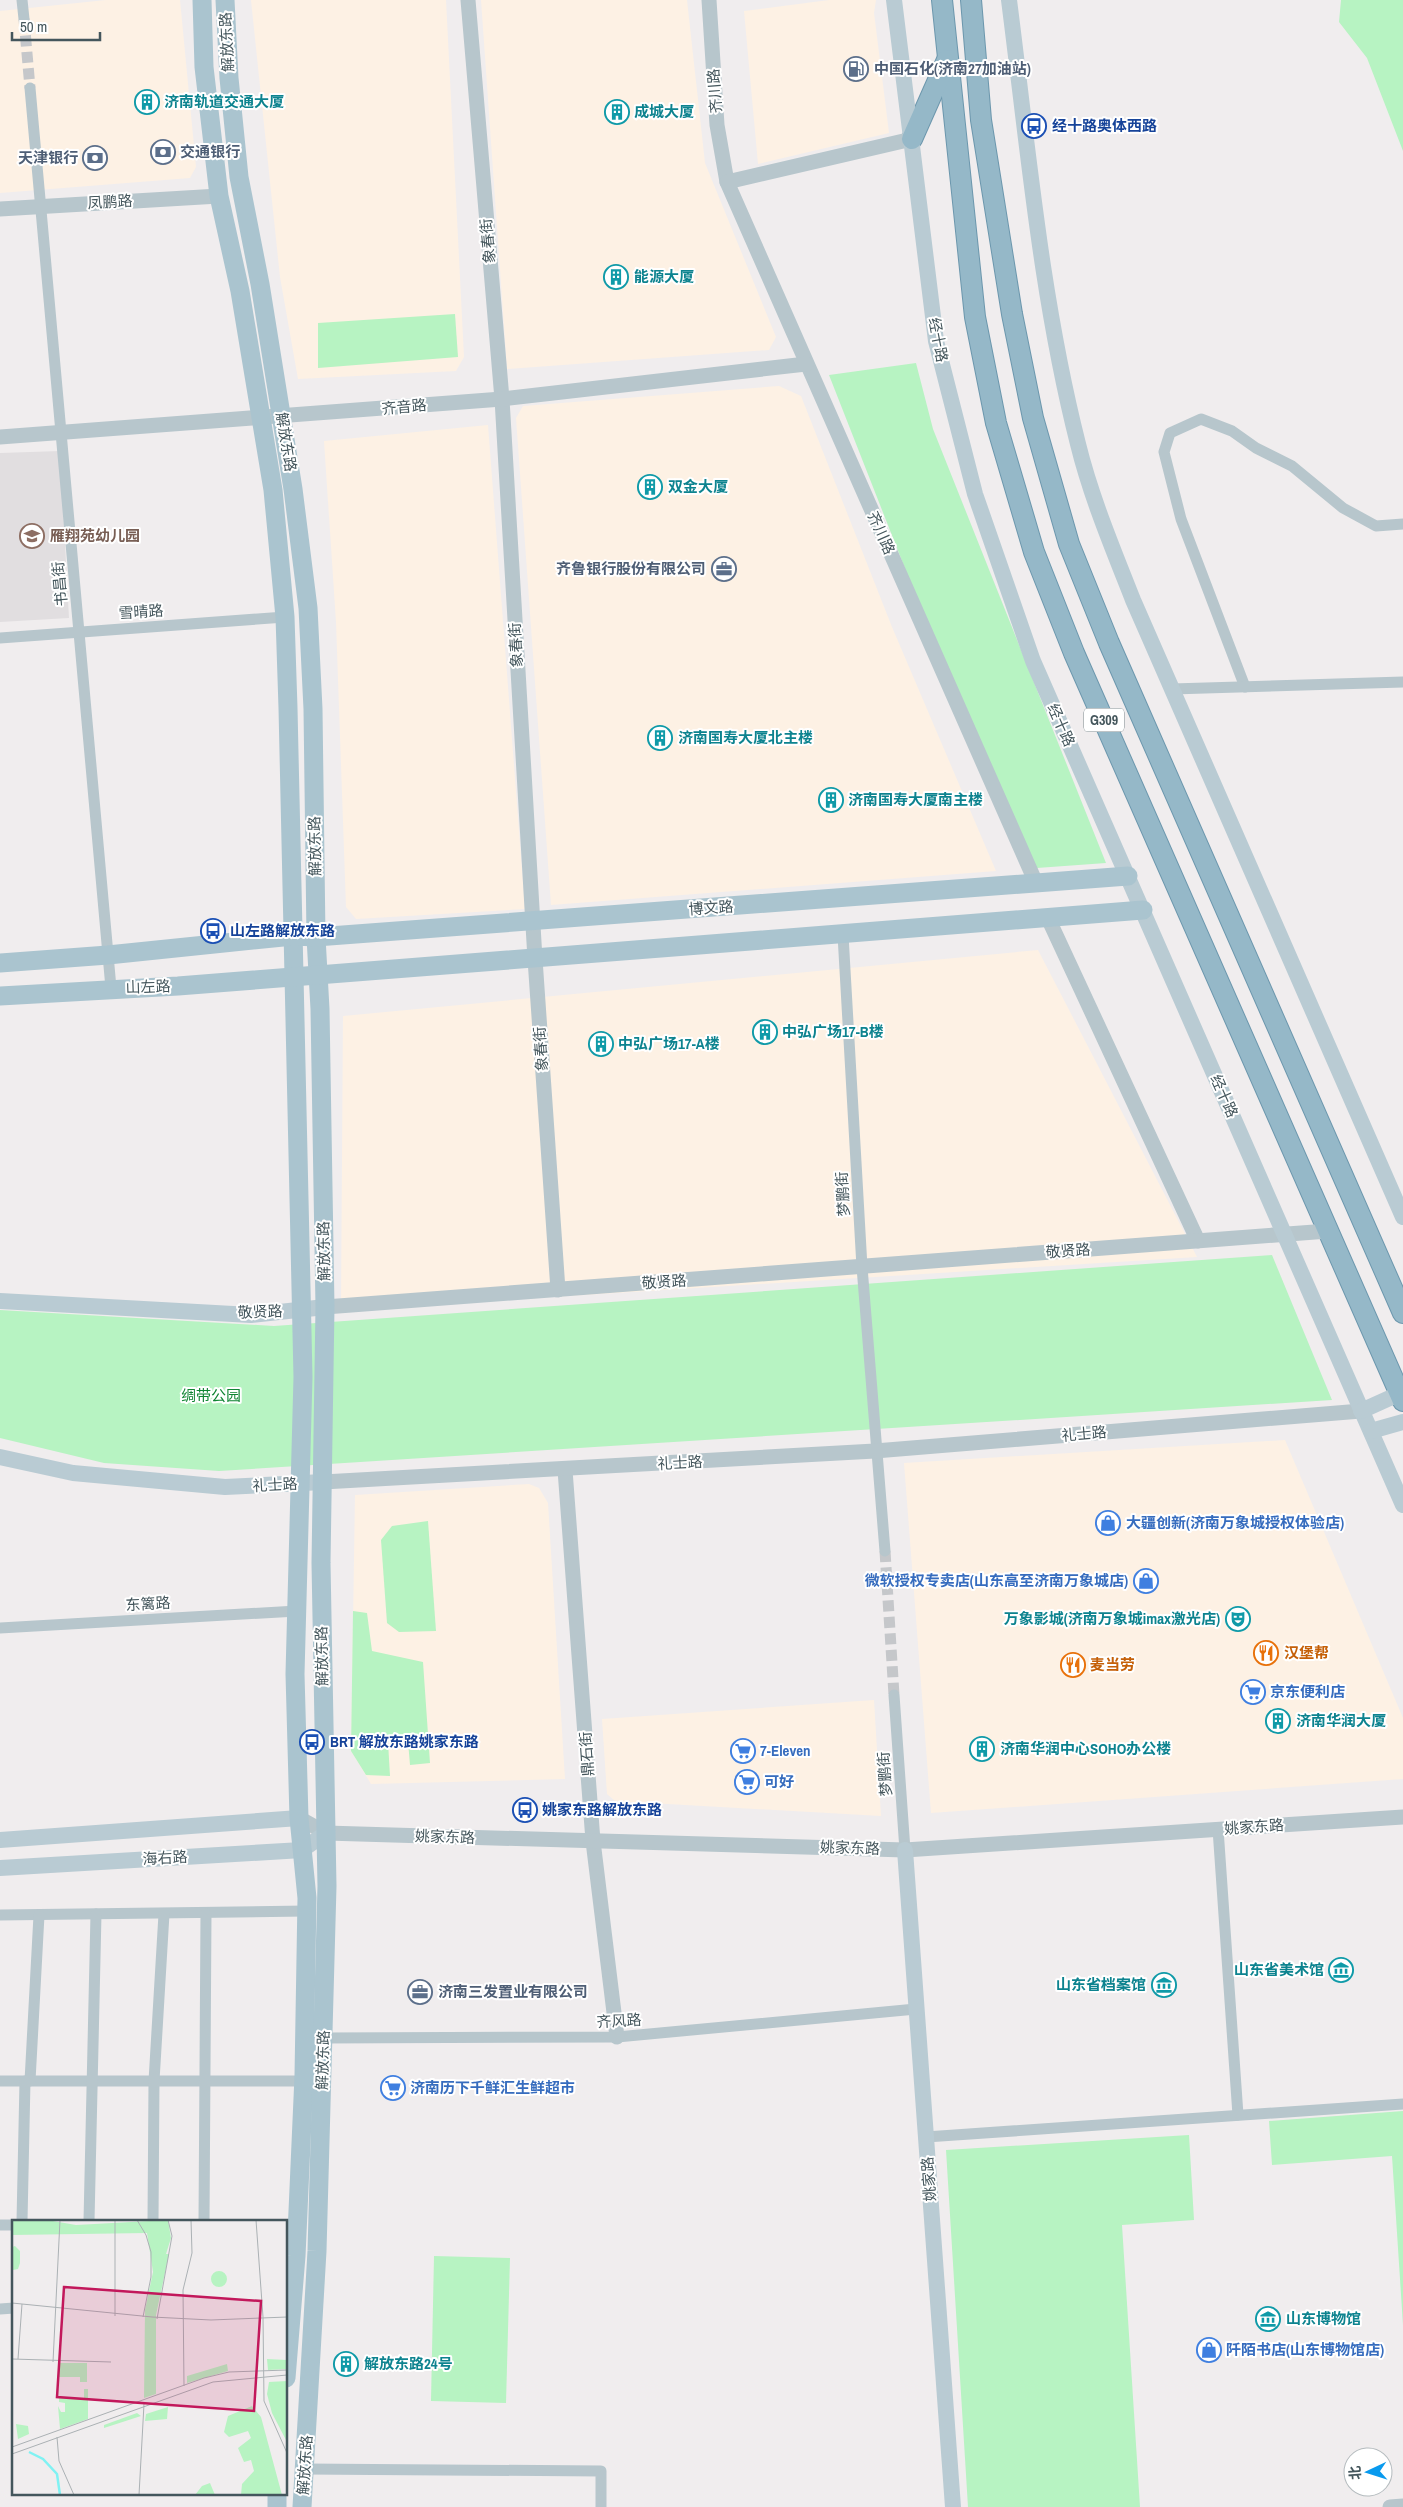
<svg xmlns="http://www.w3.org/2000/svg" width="1403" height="2507" font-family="'Archivo Narrow','Noto Sans SC',sans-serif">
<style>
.commercial{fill:#fdf1e4}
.education{fill:#e1dee0}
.green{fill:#b7f3c2}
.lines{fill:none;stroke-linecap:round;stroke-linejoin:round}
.minor-tunnel{stroke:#c5c7ca;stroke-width:11;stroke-dasharray:11 5.5;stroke-linecap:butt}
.trunk-casing{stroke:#6c97ad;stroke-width:22}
.minor{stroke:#b7c6cc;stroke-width:11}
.tertiary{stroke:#b7c6cc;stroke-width:15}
.secondary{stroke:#b9cbd3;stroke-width:16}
.primary{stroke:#aac4cf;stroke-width:19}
.trunk{stroke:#95b8c8;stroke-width:20}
.labels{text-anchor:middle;stroke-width:4;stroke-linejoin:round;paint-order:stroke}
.shield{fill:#fff;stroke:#7c898d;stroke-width:1}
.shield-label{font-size:14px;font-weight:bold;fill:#44565c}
.street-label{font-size:15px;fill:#44565c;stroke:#fff}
.service-label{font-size:15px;font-weight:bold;fill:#4e5e75;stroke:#fff;text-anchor:start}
.culture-label{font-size:15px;font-weight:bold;fill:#0d838f;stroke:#fff;text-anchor:start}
.transit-label{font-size:15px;font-weight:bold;fill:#164399;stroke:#fff;text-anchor:start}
.education-label{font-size:15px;font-weight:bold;fill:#785e54;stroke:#fff;text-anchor:start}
.park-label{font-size:15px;fill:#0f8432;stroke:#fff}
.shop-label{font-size:15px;font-weight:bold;fill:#366cbe;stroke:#fff;text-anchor:start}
.food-label{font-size:15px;font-weight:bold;fill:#c56008;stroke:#fff;text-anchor:start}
.inset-river{fill:none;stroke:#80f2f3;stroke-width:2.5}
.inset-road{fill:none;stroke:#abb1b4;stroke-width:1}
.view{fill:#c2185b;fill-opacity:0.15;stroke:#c2185b;stroke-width:2.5}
.inset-edge{fill:none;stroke:#44565c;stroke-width:2.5}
</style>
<rect width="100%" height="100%" fill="#f0edee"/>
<g class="commercial">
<path d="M106,0H180L196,167L190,178L0,193V11Z"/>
<path d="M251,0H446L464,357L456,371L298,379L280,277Z"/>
<path d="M481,0H687L705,163L776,337L769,350L507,369Z"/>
<path d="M829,0H876L874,13L889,133L758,164L744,11Z"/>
<path d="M779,386L801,396L892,627L996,871L551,905L516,418L523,406Z"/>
<path d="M488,425L525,909L356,919L346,907L336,622L324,441Z"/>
<path d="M1038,950L1197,1257L341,1310L343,1016Z"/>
<path d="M1285,1440L1403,1718V1779L931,1813L904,1463Z"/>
<path d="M529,1484L539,1488L548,1503L565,1779L371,1784L351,1751L355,1495Z"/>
<path d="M874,1700L881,1816L615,1801L607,1794L602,1719Z"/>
</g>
<path class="education" d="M60,451L69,618L0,622V453Z"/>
<g class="green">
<path d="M1341,0H1403V151L1367,58L1339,22Z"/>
<path d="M455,314L458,357L318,368V323Z"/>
<path d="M916,363L933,429L1106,863L1023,869L829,375Z"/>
<path d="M1272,1255L1332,1400L219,1471L104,1463L0,1438V1310L274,1326Z"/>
<path d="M428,1521L436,1631L399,1632L387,1623L381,1540L392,1526Z"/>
<path d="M353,1611L367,1613L372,1651L423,1662L430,1763L410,1765L408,1741L388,1742L390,1776L366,1775L351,1751Z"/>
<path d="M1403,2111V2325L1392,2156L1272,2165L1269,2121Z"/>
<path d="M1189,2135L1194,2220L1122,2225L1140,2507H968L946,2150Z"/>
<path d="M434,2256L510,2258L506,2403L431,2401Z"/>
</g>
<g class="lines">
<g class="minor-tunnel">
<path d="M24,19L30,88"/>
<path d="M885,1551L894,1695"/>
</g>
<defs>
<g id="trunk">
<path d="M942,0L975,317L996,423L1034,552L1074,653L1403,1401"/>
<path d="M971,0L981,120L1012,314L1033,418L1069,544L1109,643L1403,1313"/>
<path d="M912,139L947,60"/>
</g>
</defs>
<use href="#trunk" class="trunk-casing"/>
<g class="minor">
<path d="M22,0L24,19"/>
<path d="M30,88L111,988"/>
<path d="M0,638L285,617"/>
<path d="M1245,687L1181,519L1164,452L1170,433L1201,419L1232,431L1256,448L1292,466L1343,508L1376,526L1403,524"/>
<path d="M1172,689L1403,682"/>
<path d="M843,935L862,1267L885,1551"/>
<path d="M0,1628L297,1611"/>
<path d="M894,1695L905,1850"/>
<path d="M1218,1829L1238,2115"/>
<path d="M0,1915L306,1911"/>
<path d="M324,2038L617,2037L916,2009"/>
<path d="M0,2081H304"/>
<path d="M30,2081L39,1915"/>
<path d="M926,2137L1403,2104"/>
<path d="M22,2221L25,2081"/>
<path d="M89,2221L96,1914"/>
<path d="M153,2221L154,2081L164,1914"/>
<path d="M204,2221L206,1914"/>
<path d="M0,2225H14"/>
<path d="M0,2309L14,2308"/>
<path d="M305,2469L601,2471V2507"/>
</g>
<g class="tertiary">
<path d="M468,0L502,399L535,959L558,1290"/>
<path d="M709,0L717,125L727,182L1036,883"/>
<path d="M727,182L912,139"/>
<path d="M0,209L219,196"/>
<path d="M0,437L502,399L806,364"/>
<path d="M1048,918L1198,1241"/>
<path d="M325,1307L1328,1231"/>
<path d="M565,1470L593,1841L617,2037"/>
<path d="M323,1482L875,1451L1361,1411"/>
<path d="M299,1818L326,1833L905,1850L1403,1817"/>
<path d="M1390,2507L1403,2506"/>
</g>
<g class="secondary">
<path d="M894,0L936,341L975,494L1033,661L1403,1505"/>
<path d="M1009,0C1028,148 1041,298 1078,444C1091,497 1113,549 1133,600L1403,1217"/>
<path d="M0,1301L251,1315L325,1307"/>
<path d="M1361,1411L1403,1392"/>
<path d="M1371,1431L1403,1422"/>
<path d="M0,1457L73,1473L225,1487L323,1482"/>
<path d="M0,1840L299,1818"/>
<path d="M905,1850L953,2507"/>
<path d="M0,1868L302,1850L326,1833"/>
</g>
<g class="primary">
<path d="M202,0L204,67L219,196L240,291L273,490L285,617L288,708L303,1377L295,1674L299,1818L307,1898L304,2076L296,2256L286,2378"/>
<path d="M225,0L229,78L239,177L260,284L293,489L308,608L313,709L316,937L320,1009L325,1307L321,1563L327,1886L317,2251L302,2507"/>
<path d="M0,963L108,955L293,936L316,937L1128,876"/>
<path d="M0,996L178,986L1143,910"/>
<path d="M277,2507V2493"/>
</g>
<use href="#trunk" class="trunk"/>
</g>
<defs>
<symbol id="fuel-ring" viewBox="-11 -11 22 22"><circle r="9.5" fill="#fff" stroke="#5c6f8a" stroke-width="1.5"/><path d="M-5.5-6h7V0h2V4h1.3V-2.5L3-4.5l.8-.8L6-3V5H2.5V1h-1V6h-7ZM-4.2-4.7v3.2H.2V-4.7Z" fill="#5c6f8a"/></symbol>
<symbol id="building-ring" viewBox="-11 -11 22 22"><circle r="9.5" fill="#fff" stroke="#0f9aa8" stroke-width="1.5"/><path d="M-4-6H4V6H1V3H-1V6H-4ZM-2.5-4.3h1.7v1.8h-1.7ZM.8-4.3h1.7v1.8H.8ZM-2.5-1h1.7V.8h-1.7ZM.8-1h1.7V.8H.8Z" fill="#0f9aa8"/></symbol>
<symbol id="bus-ring" viewBox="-11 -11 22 22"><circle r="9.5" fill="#fff" stroke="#1a4fb4" stroke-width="1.5"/><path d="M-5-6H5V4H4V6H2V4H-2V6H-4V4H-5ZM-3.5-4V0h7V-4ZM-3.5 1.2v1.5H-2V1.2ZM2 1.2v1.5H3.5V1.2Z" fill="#1a4fb4"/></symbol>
<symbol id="bank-ring" viewBox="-11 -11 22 22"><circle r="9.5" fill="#fff" stroke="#5c6f8a" stroke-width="1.5"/><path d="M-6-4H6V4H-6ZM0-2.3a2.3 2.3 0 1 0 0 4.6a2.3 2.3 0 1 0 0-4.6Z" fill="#5c6f8a"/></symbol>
<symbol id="school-ring" viewBox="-11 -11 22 22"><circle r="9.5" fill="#fff" stroke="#8d6e63" stroke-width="1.5"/><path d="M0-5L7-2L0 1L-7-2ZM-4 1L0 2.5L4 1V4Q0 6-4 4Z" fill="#8d6e63"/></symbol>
<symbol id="office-ring" viewBox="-11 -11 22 22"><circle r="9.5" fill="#fff" stroke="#5c6f8a" stroke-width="1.5"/><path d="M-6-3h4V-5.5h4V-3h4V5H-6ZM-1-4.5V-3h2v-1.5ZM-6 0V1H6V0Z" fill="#5c6f8a"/></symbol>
<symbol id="shop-ring" viewBox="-11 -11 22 22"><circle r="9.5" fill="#fff" stroke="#3f7fe0" stroke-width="1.5"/><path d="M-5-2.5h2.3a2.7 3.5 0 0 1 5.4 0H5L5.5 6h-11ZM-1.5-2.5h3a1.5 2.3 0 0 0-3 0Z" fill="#3f7fe0"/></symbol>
<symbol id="theatre-ring" viewBox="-11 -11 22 22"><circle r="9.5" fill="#fff" stroke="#0f9aa8" stroke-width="1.5"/><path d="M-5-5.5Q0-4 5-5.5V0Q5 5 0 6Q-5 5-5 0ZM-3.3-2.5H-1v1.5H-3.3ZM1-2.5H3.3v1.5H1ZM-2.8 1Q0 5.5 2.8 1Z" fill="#0f9aa8"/></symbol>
<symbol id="restaurant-ring" viewBox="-11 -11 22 22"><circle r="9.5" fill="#fff" stroke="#e8710a" stroke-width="1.5"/><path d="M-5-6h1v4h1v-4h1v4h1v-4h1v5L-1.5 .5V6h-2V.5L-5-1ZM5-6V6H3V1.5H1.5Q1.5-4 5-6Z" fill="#e8710a"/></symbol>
<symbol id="supermarket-ring" viewBox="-11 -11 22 22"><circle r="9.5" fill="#fff" stroke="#3f7fe0" stroke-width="1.5"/><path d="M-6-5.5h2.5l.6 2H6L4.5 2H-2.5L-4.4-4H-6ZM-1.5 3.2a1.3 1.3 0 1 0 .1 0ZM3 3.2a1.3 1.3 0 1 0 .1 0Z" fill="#3f7fe0"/></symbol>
<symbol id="museum-ring" viewBox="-11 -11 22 22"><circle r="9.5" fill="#fff" stroke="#0f9aa8" stroke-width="1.5"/><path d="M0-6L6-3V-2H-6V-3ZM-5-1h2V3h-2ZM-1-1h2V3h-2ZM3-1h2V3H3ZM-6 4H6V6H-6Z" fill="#0f9aa8"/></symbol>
</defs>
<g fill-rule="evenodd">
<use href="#fuel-ring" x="842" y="55" width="28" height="28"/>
<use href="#building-ring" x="133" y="88" width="28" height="28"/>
<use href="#building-ring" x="603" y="98" width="28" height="28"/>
<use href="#bus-ring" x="1020" y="112" width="28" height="28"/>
<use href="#bank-ring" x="149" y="138" width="28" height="28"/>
<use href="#bank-ring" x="81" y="144" width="28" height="28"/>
<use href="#building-ring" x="602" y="263" width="28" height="28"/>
<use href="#building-ring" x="636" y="473" width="28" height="28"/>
<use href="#school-ring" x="18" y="522" width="28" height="28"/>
<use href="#office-ring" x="710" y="555" width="28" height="28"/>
<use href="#building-ring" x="646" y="724" width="28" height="28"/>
<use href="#building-ring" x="817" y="786" width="28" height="28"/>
<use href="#bus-ring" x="199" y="917" width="28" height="28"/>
<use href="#building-ring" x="751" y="1018" width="28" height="28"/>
<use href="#building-ring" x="587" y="1030" width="28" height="28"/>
<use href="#shop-ring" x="1094" y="1509" width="28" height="28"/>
<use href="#shop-ring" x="1132" y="1567" width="28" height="28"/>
<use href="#theatre-ring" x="1224" y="1605" width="28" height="28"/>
<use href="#restaurant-ring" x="1252" y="1639" width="28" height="28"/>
<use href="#restaurant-ring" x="1059" y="1651" width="28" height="28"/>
<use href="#supermarket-ring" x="1239" y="1678" width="28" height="28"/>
<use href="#building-ring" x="1264" y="1707" width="28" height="28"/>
<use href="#bus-ring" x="298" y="1728" width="28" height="28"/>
<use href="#building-ring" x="968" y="1735" width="28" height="28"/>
<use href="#supermarket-ring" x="729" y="1737" width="28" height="28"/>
<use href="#supermarket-ring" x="733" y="1768" width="28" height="28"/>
<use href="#bus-ring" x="511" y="1796" width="28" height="28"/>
<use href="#museum-ring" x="1327" y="1956" width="28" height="28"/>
<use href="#museum-ring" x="1150" y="1971" width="28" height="28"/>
<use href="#office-ring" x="406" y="1978" width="28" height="28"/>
<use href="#supermarket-ring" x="379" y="2074" width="28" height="28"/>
<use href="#museum-ring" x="1254" y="2305" width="28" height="28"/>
<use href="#shop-ring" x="1195" y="2336" width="28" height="28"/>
<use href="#building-ring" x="332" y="2350" width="28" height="28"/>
</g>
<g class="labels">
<rect class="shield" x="1084" y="708.5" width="40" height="23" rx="4"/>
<g class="shield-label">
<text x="1104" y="725">G309</text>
</g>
<g class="street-label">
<text transform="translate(227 42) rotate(-93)" y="5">解放东路</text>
<text transform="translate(715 91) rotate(-94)" y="5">齐川路</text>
<text transform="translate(110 202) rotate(-3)" y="5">凤鹏路</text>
<text transform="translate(488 241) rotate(-95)" y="5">象春街</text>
<text transform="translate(938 340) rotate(79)" y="5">经十路</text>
<text transform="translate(404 407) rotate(-5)" y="5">齐音路</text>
<text transform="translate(286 442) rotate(81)" y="5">解放东路</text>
<text transform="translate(881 533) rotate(66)" y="5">齐川路</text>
<text transform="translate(60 584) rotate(-95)" y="5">书昌街</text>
<text transform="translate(141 612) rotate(-4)" y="5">雪晴路</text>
<text transform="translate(516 645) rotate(-93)" y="5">象春街</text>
<text transform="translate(1061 725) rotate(66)" y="5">经十路</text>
<text transform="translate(315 846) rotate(-91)" y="5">解放东路</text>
<text transform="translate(711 908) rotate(-4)" y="5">博文路</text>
<text transform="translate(148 987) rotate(-2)" y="5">山左路</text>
<text transform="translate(541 1049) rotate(-94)" y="5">象春街</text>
<text transform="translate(1224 1096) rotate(66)" y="5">经十路</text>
<text transform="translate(843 1194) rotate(-93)" y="5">梦鹏街</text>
<text transform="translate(324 1251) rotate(-91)" y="5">解放东路</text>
<text transform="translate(1068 1251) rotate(-4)" y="5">敬贤路</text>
<text transform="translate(664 1282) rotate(-4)" y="5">敬贤路</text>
<text transform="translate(260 1312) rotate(-2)" y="5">敬贤路</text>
<text transform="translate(1084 1434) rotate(-5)" y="5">礼士路</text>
<text transform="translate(680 1463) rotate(-3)" y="5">礼士路</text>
<text transform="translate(275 1485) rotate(-3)" y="5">礼士路</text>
<text transform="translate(148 1604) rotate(-3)" y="5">东篱路</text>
<text transform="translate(322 1656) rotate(-91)" y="5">解放东路</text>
<text transform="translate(587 1754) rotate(-94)" y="5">鼎石街</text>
<text transform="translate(885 1774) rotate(-94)" y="5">梦鹏街</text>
<text transform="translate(1254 1827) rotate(-4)" y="5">姚家东路</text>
<text transform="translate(445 1837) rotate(2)" y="5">姚家东路</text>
<text transform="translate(850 1848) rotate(2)" y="5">姚家东路</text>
<text transform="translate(165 1858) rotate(-3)" y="5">海右路</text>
<text transform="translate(619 2021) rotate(-3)" y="5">齐风路</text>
<text transform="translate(323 2060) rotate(-88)" y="5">解放东路</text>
<text transform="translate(929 2179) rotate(-94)" y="5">姚家路</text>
<text transform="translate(305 2465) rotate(-86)" y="5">解放东路</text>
</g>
<g class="service-label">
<text x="874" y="74">中国石化(济南27加油站)</text>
<text x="180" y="157">交通银行</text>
<text x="78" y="163" text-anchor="end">天津银行</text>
<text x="706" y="574" text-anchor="end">齐鲁银行股份有限公司</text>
<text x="438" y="1997">济南三发置业有限公司</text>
</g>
<g class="culture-label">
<text x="164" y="107">济南轨道交通大厦</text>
<text x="634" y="117">成城大厦</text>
<text x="634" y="282">能源大厦</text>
<text x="668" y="492">双金大厦</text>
<text x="678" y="743">济南国寿大厦北主楼</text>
<text x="848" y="805">济南国寿大厦南主楼</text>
<text x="782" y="1037">中弘广场17-B楼</text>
<text x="618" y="1049">中弘广场17-A楼</text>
<text x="1220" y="1624" text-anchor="end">万象影城(济南万象城imax激光店)</text>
<text x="1296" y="1726">济南华润大厦</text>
<text x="1000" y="1754">济南华润中心SOHO办公楼</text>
<text x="1324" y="1975" text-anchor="end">山东省美术馆</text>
<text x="1146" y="1990" text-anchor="end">山东省档案馆</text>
<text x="1286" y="2324">山东博物馆</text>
<text x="364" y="2369">解放东路24号</text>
</g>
<g class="transit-label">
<text x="1052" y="131">经十路奥体西路</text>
<text x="230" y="936">山左路解放东路</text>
<text x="330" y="1747">BRT 解放东路姚家东路</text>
<text x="542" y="1815">姚家东路解放东路</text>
</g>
<g class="education-label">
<text x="50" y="541">雁翔苑幼儿园</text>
</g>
<g class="park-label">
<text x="211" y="1401">绸带公园</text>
</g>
<g class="shop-label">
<text x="1126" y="1528">大疆创新(济南万象城授权体验店)</text>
<text x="1128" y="1586" text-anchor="end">微软授权专卖店(山东高至济南万象城店)</text>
<text x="1270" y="1697">京东便利店</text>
<text x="760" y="1756">7-Eleven</text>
<text x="764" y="1787">可好</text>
<text x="410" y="2093">济南历下千鲜汇生鲜超市</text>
<text x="1226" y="2355">阡陌书店(山东博物馆店)</text>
</g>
<g class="food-label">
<text x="1284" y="1658">汉堡帮</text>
<text x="1090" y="1670">麦当劳</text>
</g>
</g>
<g transform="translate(12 2220)">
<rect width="275" height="275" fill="#f0edee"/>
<path d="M0,0H35L64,5L156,0L159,18L154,34H157L144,95V174L132,178L133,90L141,52L135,13L0,15ZM3,26L8,31V43L6,49L1,50L0,27ZM199 59a8 8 0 1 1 16 0a8 8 0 1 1-16 0ZM255,139L275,140V149L256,150ZM46,143H75V162H68V157H46ZM215,144L216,151L175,163V156ZM275,161V222L260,193L255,174L257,162ZM72,169H76V199L48,209L46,186L49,192H53V183L47,182V178H72ZM240,186L249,197L270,275H229L230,264L242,251L239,240L232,242L226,228L239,218L236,211L217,217L212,212L216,196ZM156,187L155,199L133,201L134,194ZM125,193L129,196L92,208V205ZM4,204L16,206L17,214L6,219ZM198,263L203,275H183L190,266Z" fill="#b7f3c2"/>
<path class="inset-river" d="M17,232L31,239L45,254L48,275"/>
<path class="inset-road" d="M63,0H97M103,0V96M125,0L134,15L139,32V57L131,97M244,0L251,97L252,181L275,233M0,83L140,97L199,100L275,97M145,99L160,16L156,0M0,139L99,142M6,139L10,84M41,142L48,0M172,166L171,70L180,33L179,0M45,217L47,241L62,275M0,227L192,158L217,152L275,150M0,234L201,162L275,155M127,275L132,184"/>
<path class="view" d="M52,67L249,81L242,191L45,177Z"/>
<rect width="275" height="275" class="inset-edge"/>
</g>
<g transform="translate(1368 2472) rotate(266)"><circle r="24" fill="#ffffff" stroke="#b4bbbe"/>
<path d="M0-4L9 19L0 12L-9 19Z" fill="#099aee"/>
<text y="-8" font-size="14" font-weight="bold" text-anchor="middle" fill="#44565c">北</text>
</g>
<path d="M12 32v8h88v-8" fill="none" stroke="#44565c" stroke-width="2.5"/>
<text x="20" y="32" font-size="15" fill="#44565c" stroke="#ffffff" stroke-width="4" paint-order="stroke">50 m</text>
</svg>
